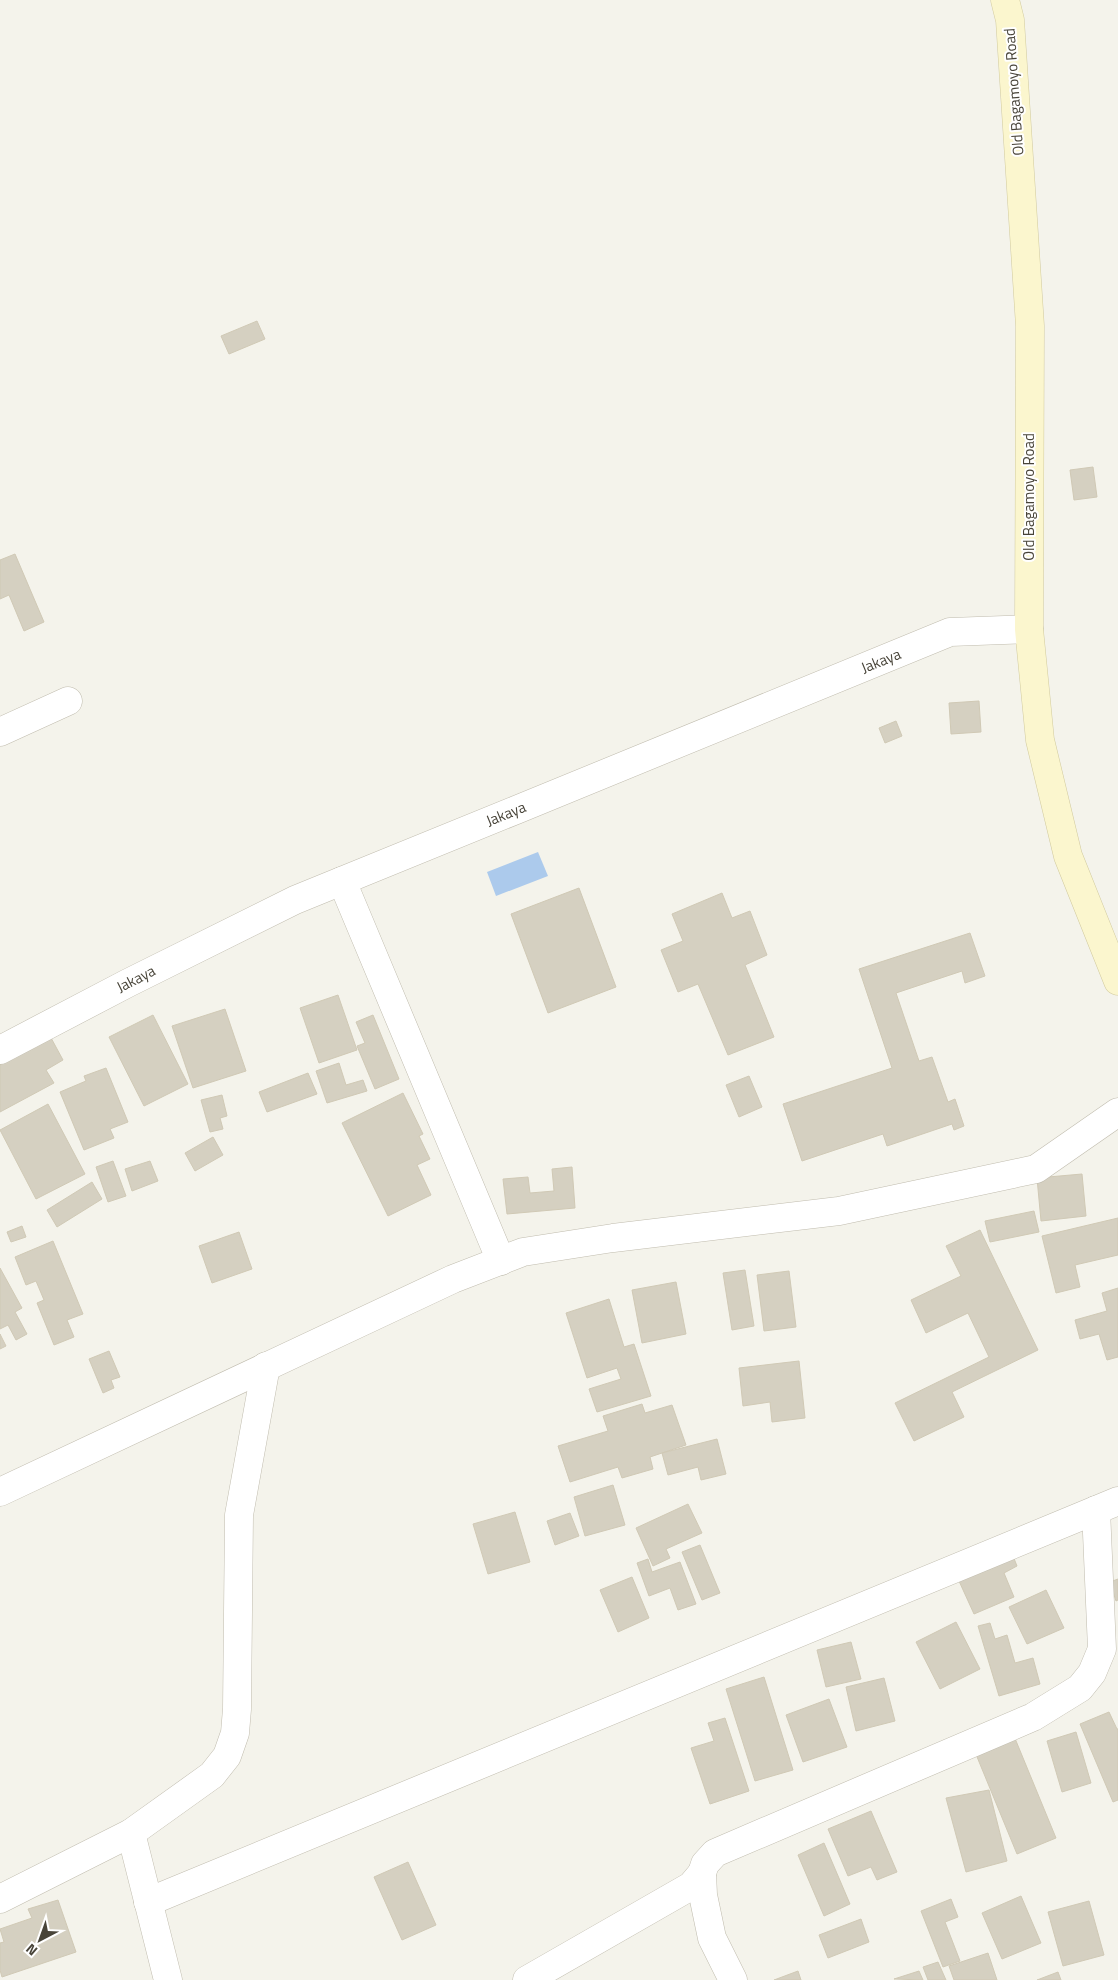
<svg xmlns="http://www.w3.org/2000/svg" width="1118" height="1980" font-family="'Titillium Web',sans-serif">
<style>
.water{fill:#accaec}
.building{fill:#d5d0c1;stroke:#d0c9b5}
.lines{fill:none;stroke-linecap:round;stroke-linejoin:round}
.street-casing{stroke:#c0bcae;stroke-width:29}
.secondary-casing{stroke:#d1ca9e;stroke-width:29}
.street{stroke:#fff;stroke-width:28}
.secondary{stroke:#fbf6ce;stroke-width:28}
.labels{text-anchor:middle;stroke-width:4;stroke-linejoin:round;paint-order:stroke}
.street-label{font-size:15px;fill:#484439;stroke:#fff}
</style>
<rect width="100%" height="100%" fill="#f4f3eb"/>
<path class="water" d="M538,852L548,876L496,896L487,872Z"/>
<g class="building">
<path d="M257,321L265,339L229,354L221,336Z"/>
<path d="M1093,467L1097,497L1074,500L1070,470Z"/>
<path d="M15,554L44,622L24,631L9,595L0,599V560Z"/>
<path d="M979,701L981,732L951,734L949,703Z"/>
<path d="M896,721L902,736L885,743L879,728Z"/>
<path d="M579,888L616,987L548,1013L511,914Z"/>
<path d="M722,893L732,918L750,911L767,955L745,965L774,1037L728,1055L698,984L678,992L661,950L683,941L672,914Z"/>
<path d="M970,933L985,976L965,983L962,971L896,993L919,1061L932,1057L948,1102L955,1099L964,1126L954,1130L952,1124L887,1146L883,1134L802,1161L783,1104L892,1068L859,969Z"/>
<path d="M338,995L357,1050L319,1063L300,1008Z"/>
<path d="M225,1009L246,1071L193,1088L172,1026Z"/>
<path d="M153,1015L188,1084L144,1106L109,1037Z"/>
<path d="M373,1015L399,1079L375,1089L357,1046L365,1043L356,1022Z"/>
<path d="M50,1036L63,1060L46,1070L54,1083L0,1112V1064Z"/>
<path d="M339,1063L346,1085L363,1080L367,1091L327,1103L316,1071Z"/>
<path d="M106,1068L128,1122L110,1129L114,1138L84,1150L60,1092L86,1081L84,1076Z"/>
<path d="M308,1073L317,1094L267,1112L259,1092Z"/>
<path d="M749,1076L762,1107L739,1117L726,1085Z"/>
<path d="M403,1093L423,1134L419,1136L430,1159L417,1165L431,1195L388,1216L342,1123Z"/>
<path d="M222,1095L227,1116L220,1118L223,1129L210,1132L201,1100Z"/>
<path d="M48,1104L85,1174L36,1199L0,1130Z"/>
<path d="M213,1137L223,1155L195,1171L185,1153Z"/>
<path d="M113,1161L126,1196L108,1202L96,1167Z"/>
<path d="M150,1161L158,1181L132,1191L125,1169Z"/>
<path d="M572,1167L575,1208L507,1214L503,1179L528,1177L530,1193L554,1191L552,1169Z"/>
<path d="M1082,1174L1086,1216L1041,1221L1037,1178Z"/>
<path d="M92,1182L102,1199L57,1227L47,1210Z"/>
<path d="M1034,1211L1039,1232L990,1242L985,1221Z"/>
<path d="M1118,1218V1255L1075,1265L1080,1287L1056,1293L1042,1236Z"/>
<path d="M22,1226L26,1237L11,1242L7,1232Z"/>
<path d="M980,1230L1038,1350L952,1392L964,1417L914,1441L895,1403L989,1357L968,1313L926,1333L911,1300L961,1276L946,1246Z"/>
<path d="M239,1232L252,1269L212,1283L199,1246Z"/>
<path d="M53,1241L83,1314L67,1320L74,1337L54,1345L37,1303L44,1300L36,1281L26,1285L15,1257Z"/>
<path d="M0,1268L22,1308L15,1312L27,1334L16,1340L8,1325L0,1329Z"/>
<path d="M745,1270L754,1326L732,1330L723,1273Z"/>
<path d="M789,1271L796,1327L764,1331L757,1275Z"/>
<path d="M676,1282L686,1334L642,1343L632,1290Z"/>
<path d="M1118,1288V1357L1107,1360L1099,1334L1080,1339L1075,1320L1107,1311L1102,1293Z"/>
<path d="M609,1299L624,1347L634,1344L651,1396L597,1412L589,1389L621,1379L617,1368L587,1378L566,1313Z"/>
<path d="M0,1334L6,1346L0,1349Z"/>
<path d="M109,1351L120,1377L111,1380L114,1388L103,1393L89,1359Z"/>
<path d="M799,1361L805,1418L772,1422L770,1402L743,1406L739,1368Z"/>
<path d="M642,1404L645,1413L672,1405L686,1445L650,1457L653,1469L622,1478L618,1467L570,1482L558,1446L608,1431L603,1416Z"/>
<path d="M717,1439L726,1474L701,1480L698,1467L668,1475L662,1453Z"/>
<path d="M613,1485L625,1525L585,1536L574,1497Z"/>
<path d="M688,1504L702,1533L666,1549L670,1558L653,1566L636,1528Z"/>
<path d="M515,1512L530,1562L488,1574L473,1524Z"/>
<path d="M570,1513L579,1536L555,1545L547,1521Z"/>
<path d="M700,1545L720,1593L702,1600L682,1552Z"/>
<path d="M1013,1556L1017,1566L1004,1573L1014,1597L974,1614L954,1570Z"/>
<path d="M648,1559L652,1572L680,1562L696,1604L678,1610L670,1588L649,1596L637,1563Z"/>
<path d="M632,1577L649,1618L618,1632L600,1590Z"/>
<path d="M1118,1579V1600L1116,1601L1110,1582Z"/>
<path d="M1046,1590L1064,1628L1027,1644L1009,1607Z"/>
<path d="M956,1622L980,1669L940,1689L916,1642Z"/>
<path d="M990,1623L995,1639L1007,1635L1015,1663L1033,1658L1040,1684L999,1696L978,1626Z"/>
<path d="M851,1642L861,1679L826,1687L817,1650Z"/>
<path d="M764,1677L793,1770L755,1781L726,1689Z"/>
<path d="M884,1678L895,1721L856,1731L846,1687Z"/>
<path d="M829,1699L847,1747L803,1762L786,1715Z"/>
<path d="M1109,1712L1117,1729H1118V1800L1113,1802L1080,1724Z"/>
<path d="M725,1718L749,1791L710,1804L691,1748L714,1741L708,1723Z"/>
<path d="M1076,1732L1091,1783L1062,1792L1047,1741Z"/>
<path d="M1014,1736L1056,1838L1017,1854L975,1752Z"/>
<path d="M989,1790L1007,1861L966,1872L946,1798Z"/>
<path d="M871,1811L897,1872L877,1880L871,1867L848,1876L828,1829Z"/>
<path d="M824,1843L850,1904L824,1916L798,1855Z"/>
<path d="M408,1862L436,1925L402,1940L374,1877Z"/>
<path d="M1021,1896L1041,1943L1002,1959L982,1913Z"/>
<path d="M951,1899L958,1917L945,1922L960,1961L943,1967L921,1911Z"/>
<path d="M58,1900L76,1952L2,1977L0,1970V1943L4,1942L0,1929L32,1918L28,1909Z"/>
<path d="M1089,1901L1104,1955L1063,1966L1048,1912Z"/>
<path d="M861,1919L869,1942L828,1958L819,1935Z"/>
<path d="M988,1953L997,1980H954L949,1966Z"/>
<path d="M938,1962L946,1980H928L923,1967Z"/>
<path d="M798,1971L801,1980H774Z"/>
<path d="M919,1971L923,1980L894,1979Z"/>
<path d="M1058,1972L1061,1980H1037Z"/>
</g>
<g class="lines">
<defs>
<g id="street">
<path d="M0,732L68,701"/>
<path d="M342,881L501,1261"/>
<path d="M0,1050L128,983L295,900L516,810L950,632L1029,629"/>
<path d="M0,1492L453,1279L523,1252L613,1238L839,1211L1036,1169L1118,1112"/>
<path d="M131,1833L168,1980"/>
<path d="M0,1899L131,1833L212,1775L227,1756L235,1733L237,1709L239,1515L266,1366"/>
<path d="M148,1902L1118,1501"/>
<path d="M527,1980L691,1886L702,1873"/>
<path d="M733,1980L712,1938L703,1895L702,1873L705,1864L715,1853L1033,1717L1080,1688L1092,1673L1102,1649L1096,1510"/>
</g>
<path id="secondary" d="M1005,0L1010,20L1030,326L1029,629L1040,740L1068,856L1118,981"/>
</defs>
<use href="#street" class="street-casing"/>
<use href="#secondary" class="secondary-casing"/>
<use href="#street" class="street"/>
<use href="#secondary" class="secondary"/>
</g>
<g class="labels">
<g class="street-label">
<text transform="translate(1014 92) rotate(-94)" y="5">Old Bagamoyo Road</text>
<text transform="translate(1029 497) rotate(-90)" y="5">Old Bagamoyo Road</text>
<text transform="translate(881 661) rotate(-22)" y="5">Jakaya</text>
<text transform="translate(506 814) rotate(-22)" y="5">Jakaya</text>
<text transform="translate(136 979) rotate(-27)" y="5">Jakaya</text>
</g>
</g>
<g transform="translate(40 1940) rotate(221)" stroke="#ffffff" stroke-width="4" paint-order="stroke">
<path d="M0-4L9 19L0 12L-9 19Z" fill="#484439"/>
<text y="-8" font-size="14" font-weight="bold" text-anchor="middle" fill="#484439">N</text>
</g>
</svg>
